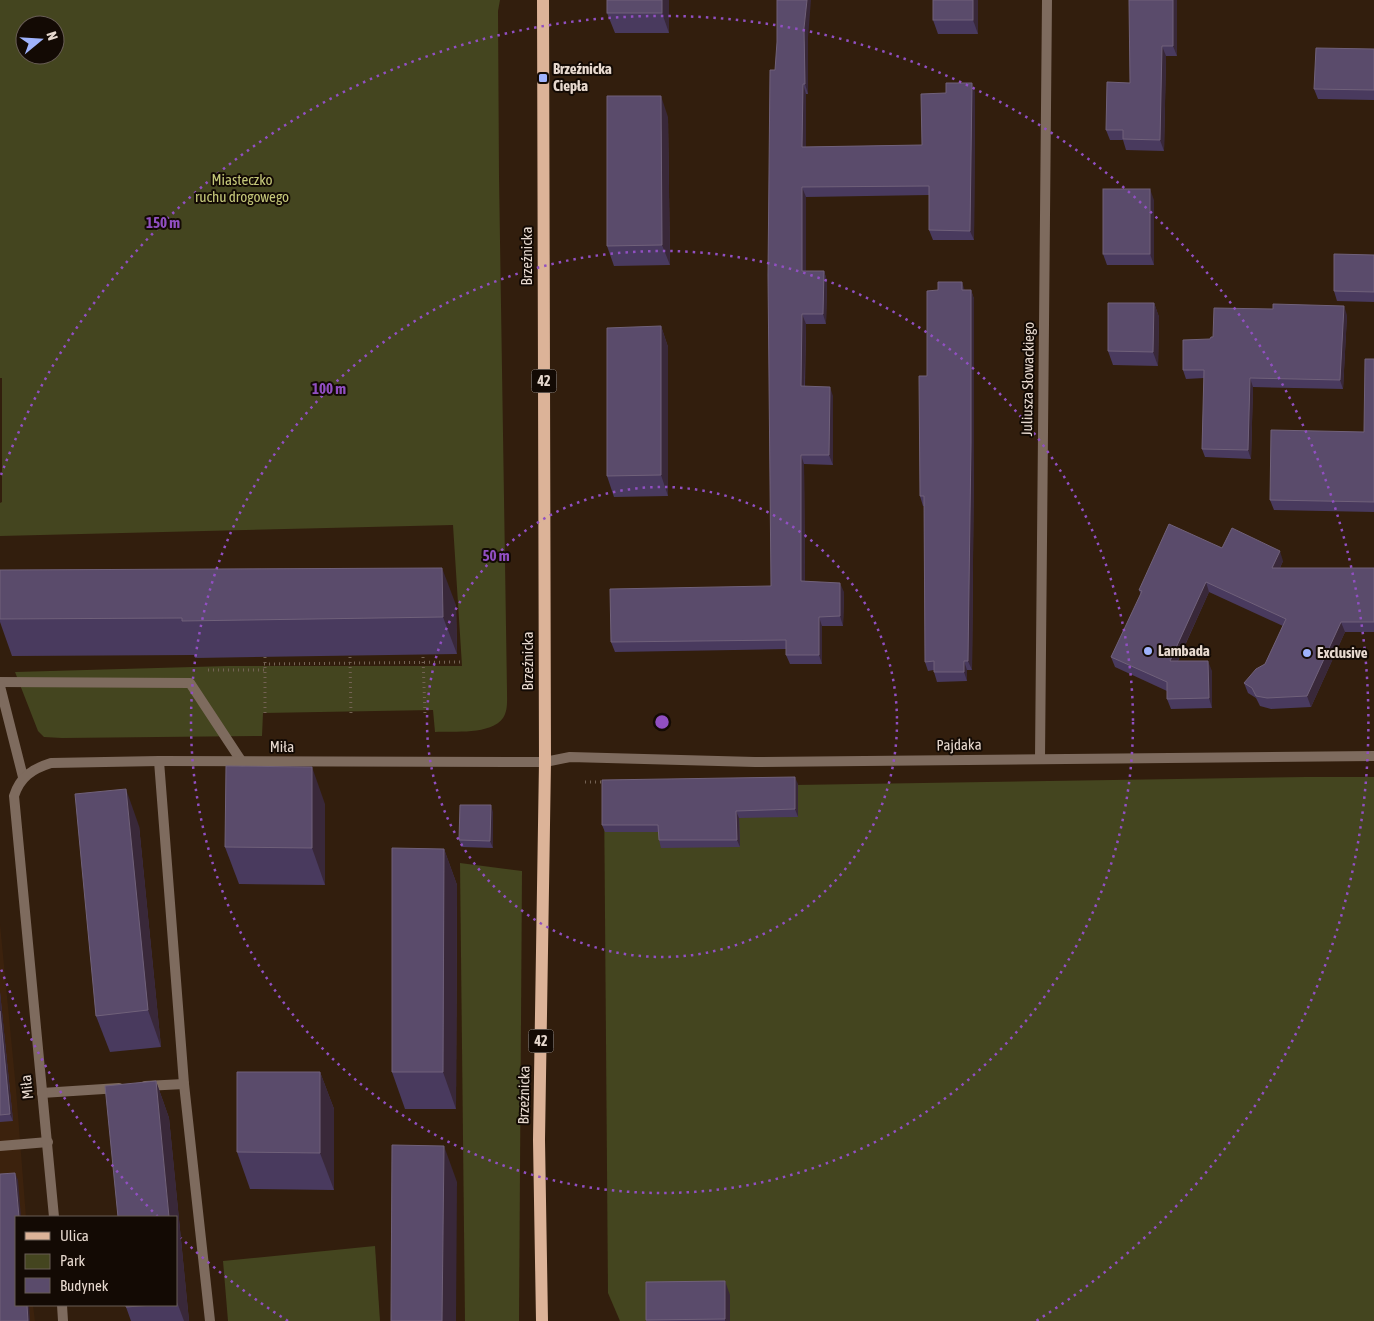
<svg xmlns="http://www.w3.org/2000/svg" width="1374" height="1321" font-family="'Asap Condensed',sans-serif">
<style>
.built{fill:#3c220d}
.green{fill:#44451f;fill-rule:evenodd}
.lines{fill:none;stroke-linecap:round;stroke-linejoin:round}
.path{stroke:#746254;stroke-width:3;stroke-dasharray:1 4;stroke-linecap:butt}
.lane{stroke:#7e6b5e;stroke-width:10}
.street{stroke:#7e6b5e;stroke-width:10}
.primary{stroke:#dcb398;stroke-width:12}
.wall{fill:#493a5e}
.shaded-wall{fill:#392839}
.building{fill:#5a4b6b;stroke:#70617a}
.ring{fill:none;stroke:#914fc2;stroke-width:2.5;stroke-dasharray:2.5 5}
.poi-dot{fill:#9fb3fd;stroke:#130a04;stroke-width:2}
.labels{text-anchor:middle;stroke-width:4;stroke-linejoin:round;paint-order:stroke}
.shield{fill:#130a04;stroke:#a79b92;stroke-width:1}
.shield-label{font-size:14px;font-weight:bold;fill:#e7d9cf}
.poi-label{font-size:15px;font-weight:bold;fill:#e7d9cf;stroke:#130a04;text-anchor:start}
.park-label{font-size:15px;fill:#c4c779;stroke:#130a04}
.street-label{font-size:15px;fill:#e7d9cf;stroke:#130a04}
.centre{fill:#914fc2;stroke:#130a04;stroke-width:2.5}
.ring-label{font-size:15px;text-anchor:middle;font-weight:bold;fill:#914fc2;stroke:#130a04;stroke-width:4;stroke-linejoin:round;paint-order:stroke}
</style>
<rect width="100%" height="100%" fill="#321e0d"/>
<path class="built" d="M0,924L16,1089L26,1217H16V1305H33L35,1321H0Z"/>
<g class="green">
<path d="M0,0H500L498,11L499,176L507,691C507,700 508,711 503,718C491,735 454,731 435,732L433,710L263,713L262,736L62,738L44,737L38,731L15,672L228,666H462L453,525L0,536V503L2,502V378H0ZM25,25H55V55H25Z"/>
<path d="M1307,777H1374V1321H620L608,1293L604,788Z"/>
<path d="M460,863L522,871L519,1321H465Z"/>
<path d="M375,1246L380,1321H228L223,1261Z"/>
</g>
<g class="lines">
<g class="path">
<path d="M265,657V717"/>
<path d="M350,657L351,716"/>
<path d="M423,657L425,715"/>
<path d="M264,664L461,662"/>
<path d="M208,670H264"/>
<path d="M585,782H604"/>
</g>
<path class="lane" d="M0,1146L48,1142"/>
<g class="street">
<path d="M0,682L190,683L242,762"/>
<path d="M0,686L23,777"/>
<path d="M1040,758L1047,0"/>
<path d="M159,761L184,1084L210,1321"/>
<path d="M145,1086L184,1084"/>
<path d="M42,1093L119,1088"/>
<path d="M54,1217L14,796C20,777 32,769 51,763L159,761L545,762L570,757L755,762L1374,756"/>
<path d="M62,1305L63,1321"/>
</g>
<path class="primary" d="M542,1321L539,1140L545,762L543,0"/>
</g>
<g class="wall">
<path d="M669,0V33H615L607,13Z"/>
<path d="M978,0V34H938L933,20Z"/>
<path d="M1177,0V56H1166L1164,151L1126,150L1123,140H1110L1106,130L1130,83Z"/>
<path d="M808,38V94H806V147L922,145L975,92L974,240H933L929,230V195L806,197V271H824L827,281L826,324H806L805,386L833,396V465L804,464L805,581L844,592L843,626H822V664H790L786,655V649L615,652L611,642L771,586L775,70Z"/>
<path d="M1374,49V100L1318,99L1314,89Z"/>
<path d="M668,117L670,265L614,266L607,246Z"/>
<path d="M1154,200V265H1107L1103,254Z"/>
<path d="M1374,255V302L1337,301L1334,291Z"/>
<path d="M965,290H971L974,299V452L972,670H967V681L937,682L934,672V670L928,671L925,662L924,506H923L920,496Z"/>
<path d="M1154,303L1159,317L1158,366L1113,365L1108,351Z"/>
<path d="M1347,315L1343,389L1253,387L1251,459L1205,457L1202,449L1204,378L1186,379L1183,370L1210,339Z"/>
<path d="M661,326L668,347V496L614,497L607,476Z"/>
<path d="M1374,359V512L1274,510L1270,500L1364,432Z"/>
<path d="M1222,548L1283,561L1280,568H1374V632H1345L1311,707L1271,709L1260,706L1256,698L1248,693L1244,683L1265,664L1283,626L1209,592L1178,661L1212,671V708L1171,709L1167,699V691L1115,667L1111,657L1141,595L1139,590Z"/>
<path d="M0,570L456,605L457,654L195,658L194,655L12,656L0,622Z"/>
<path d="M798,784V817L739,818L740,847L661,848L659,840V832H605L602,825Z"/>
<path d="M325,804V885L239,884L225,847Z"/>
<path d="M493,812V848L462,847L459,840Z"/>
<path d="M139,826L161,1047L110,1052L96,1016Z"/>
<path d="M444,849L457,885L456,1109H405L392,1072Z"/>
<path d="M0,992L13,1121L0,1122Z"/>
<path d="M320,1072L334,1109V1190L250,1189L237,1152Z"/>
<path d="M156,1081L169,1118L189,1321H131L126,1307V1305H176V1217Z"/>
<path d="M730,1295V1321H646V1320Z"/>
</g>
<g class="shaded-wall">
<path d="M662,0H669V33L662,13Z"/>
<path d="M807,0H811L808,38V94L805,84L804,28Z"/>
<path d="M973,0H978V34L973,20Z"/>
<path d="M1173,0H1177V56L1173,46Z"/>
<path d="M1162,46L1166,56L1164,151L1160,140Z"/>
<path d="M972,83L975,92L974,240L970,231Z"/>
<path d="M803,84L806,94V156L802,147Z"/>
<path d="M661,96L668,117L670,265L662,245Z"/>
<path d="M802,187L806,197V281L802,271Z"/>
<path d="M1150,189L1154,200V265L1150,254Z"/>
<path d="M824,271L827,281L826,324L823,314Z"/>
<path d="M962,282L965,291L962,290Z"/>
<path d="M971,290L974,299V452L972,670L968,661Z"/>
<path d="M1154,303L1159,317L1158,366L1153,352Z"/>
<path d="M1344,306L1347,315L1343,389L1340,380Z"/>
<path d="M802,314L806,324L804,396L801,386Z"/>
<path d="M661,326L668,347V496L661,475Z"/>
<path d="M1250,378L1253,387L1251,459L1248,450Z"/>
<path d="M830,387L833,396V465L829,455Z"/>
<path d="M801,455L804,464L805,591L801,581Z"/>
<path d="M1280,551L1283,561L1275,578L1272,568Z"/>
<path d="M442,568L456,605L457,654L443,617Z"/>
<path d="M1206,582L1209,592L1173,671L1170,661Z"/>
<path d="M840,583L844,592L843,626L840,616Z"/>
<path d="M819,617L822,626V664L819,655Z"/>
<path d="M1341,622L1345,632L1311,707L1307,696Z"/>
<path d="M964,661L967,670V681L964,672Z"/>
<path d="M1208,661L1212,671V708L1209,698Z"/>
<path d="M312,767L325,804V885L312,848Z"/>
<path d="M795,777L798,784V817L795,809Z"/>
<path d="M126,789L139,826L161,1047L148,1010Z"/>
<path d="M491,805L493,812V848L490,841Z"/>
<path d="M736,811L739,818L740,847L737,840Z"/>
<path d="M444,849L457,885L456,1109L443,1072Z"/>
<path d="M0,992L13,1121L10,1114L0,1011Z"/>
<path d="M320,1072L334,1109V1190L320,1153Z"/>
<path d="M156,1081L169,1118L189,1321H184L177,1302L176,1295V1217H169Z"/>
<path d="M444,1146L457,1182L456,1321H442Z"/>
<path d="M15,1173L18,1180L21,1217H19Z"/>
<path d="M725,1281L730,1295V1321H725Z"/>
<path d="M27,1305H29L30,1321H28Z"/>
</g>
<g class="building">
<rect x="607" y="0" width="55" height="13"/>
<path d="M777,0H807L804,28L805,84H803L802,147L922,145L921,94L946,93V83H972L970,231L929,230V186L802,187V271H824L823,314H802L801,386L830,387L829,455H801V581L840,583V616L819,617V655H786V640L611,642L610,589L771,586L768,275L770,70H775L777,42Z"/>
<rect x="933" y="0" width="40" height="20"/>
<path d="M1129,0H1173V46H1162L1160,140L1123,139V130H1106L1107,82L1130,83Z"/>
<path d="M1316,48L1374,49V90L1314,89Z"/>
<path d="M607,96H661L662,245L607,246Z"/>
<rect x="1103" y="189" width="47" height="65"/>
<path d="M1334,254L1374,255V292L1334,291Z"/>
<path d="M938,282H962V290H971V443L968,661H964V672H934V661L925,662L924,496H920L919,376H927V291L938,290Z"/>
<path d="M1108,303H1154L1153,352L1108,351Z"/>
<path d="M1273,304L1344,306L1340,380L1250,378L1248,450L1202,449L1204,370H1183V340L1210,339L1211,337H1213L1214,308L1273,309Z"/>
<path d="M661,326V475L607,476V328Z"/>
<path d="M1365,359H1374V502L1270,500L1271,430L1364,432Z"/>
<path d="M1169,524L1222,548L1232,528L1280,551L1272,568H1374V622H1341L1307,696L1267,698L1256,696L1252,688L1244,683L1256,669L1265,664L1286,619L1206,582L1170,661H1208L1209,698L1167,699V682L1111,657L1142,591L1139,590Z"/>
<path d="M442,568L443,617L182,621V618L0,619V570Z"/>
<path d="M226,766L312,767V848L225,847Z"/>
<path d="M795,777V809L736,811L737,840H659L658,825H602V780Z"/>
<path d="M126,789L148,1010L96,1016L75,794Z"/>
<path d="M460,805H491L490,841L459,840Z"/>
<path d="M392,848L444,849L443,1072H392Z"/>
<path d="M0,1011L10,1114L0,1115Z"/>
<path d="M237,1072H320V1153L237,1152Z"/>
<path d="M156,1081L169,1217H118L105,1086Z"/>
<path d="M392,1145L444,1146L442,1321H391Z"/>
<path d="M15,1173L19,1217H16V1305H27L28,1321H0V1174Z"/>
<path d="M725,1281V1319L646,1320V1282Z"/>
<path d="M126,1305H153L126,1307Z"/>
</g>
<g class="ring">
<circle cx="662" cy="722" r="235"/>
<circle cx="662" cy="722" r="471"/>
<path d="M288 1321A706 706 0 0 1 181 1238M158 1217A706 706 0 0 1 1 969M1 475A706 706 0 1 1 1036 1321"/>
</g>
<g class="poi-dot">
<rect x="538" y="73" width="10" height="10" rx="2.5"/>
<circle cx="1148" cy="651" r="5"/>
<circle cx="1307" cy="653" r="5"/>
</g>
<g class="labels">
<g class="shield">
<rect x="531.5" y="369.5" width="25" height="23" rx="4"/>
<rect x="528.5" y="1029.5" width="25" height="23" rx="4"/>
</g>
<g class="shield-label">
<text x="544" y="386">42</text>
<text x="541" y="1046">42</text>
</g>
<g class="poi-label">
<text x="553" y="74">Brzeźnicka<tspan x="553" dy="17">Ciepła</tspan></text>
<text x="1158" y="656">Lambada</text>
<text x="1317" y="658">Exclusive</text>
</g>
<g class="park-label">
<text x="242" y="185">Miasteczko<tspan x="242" dy="17">ruchu drogowego</tspan></text>
</g>
<g class="street-label">
<text transform="translate(527 256) rotate(-90)" y="5">Brzeźnicka</text>
<text transform="translate(1028 379) rotate(-89)" y="5">Juliusza Słowackiego</text>
<text transform="translate(528 661) rotate(-90)" y="5">Brzeźnicka</text>
<text transform="translate(959 745) rotate(-1)" y="5">Pajdaka</text>
<text x="282" y="752">Miła</text>
<text transform="translate(27 1087) rotate(-96)" y="5">Miła</text>
<text transform="translate(524 1095) rotate(-89)" y="5">Brzeźnicka</text>
</g>
</g>
<circle cx="662" cy="722" r="8" class="centre"/>
<g class="ring-label">
<text x="163" y="228">150 m</text>
<text x="329" y="394">100 m</text>
<text x="496" y="561">50 m</text>
</g>
<rect x="15" y="1216" width="162" height="90" fill="#130a04" stroke="#685d55"/>
<rect x="25" y="1232" width="25" height="8" fill="#dcb398" stroke="#685d55"/>
<text x="60" y="1241" font-size="15" fill="#e7d9cf">Ulica</text>
<rect x="25" y="1254" width="25" height="15" fill="#44451f" stroke="#685d55"/>
<text x="60" y="1266" font-size="15" fill="#e7d9cf">Park</text>
<rect x="25" y="1278" width="25" height="15" fill="#5a4b6b" stroke="#685d55"/>
<text x="60" y="1291" font-size="15" fill="#e7d9cf">Budynek</text>
<g transform="translate(40 40) rotate(72)"><circle r="24" fill="#130a04" stroke="#685d55"/>
<path d="M0-4L9 19L0 12L-9 19Z" fill="#9fb3fd"/>
<text y="-8" font-size="14" font-weight="bold" text-anchor="middle" fill="#e7d9cf">N</text>
</g>
</svg>
